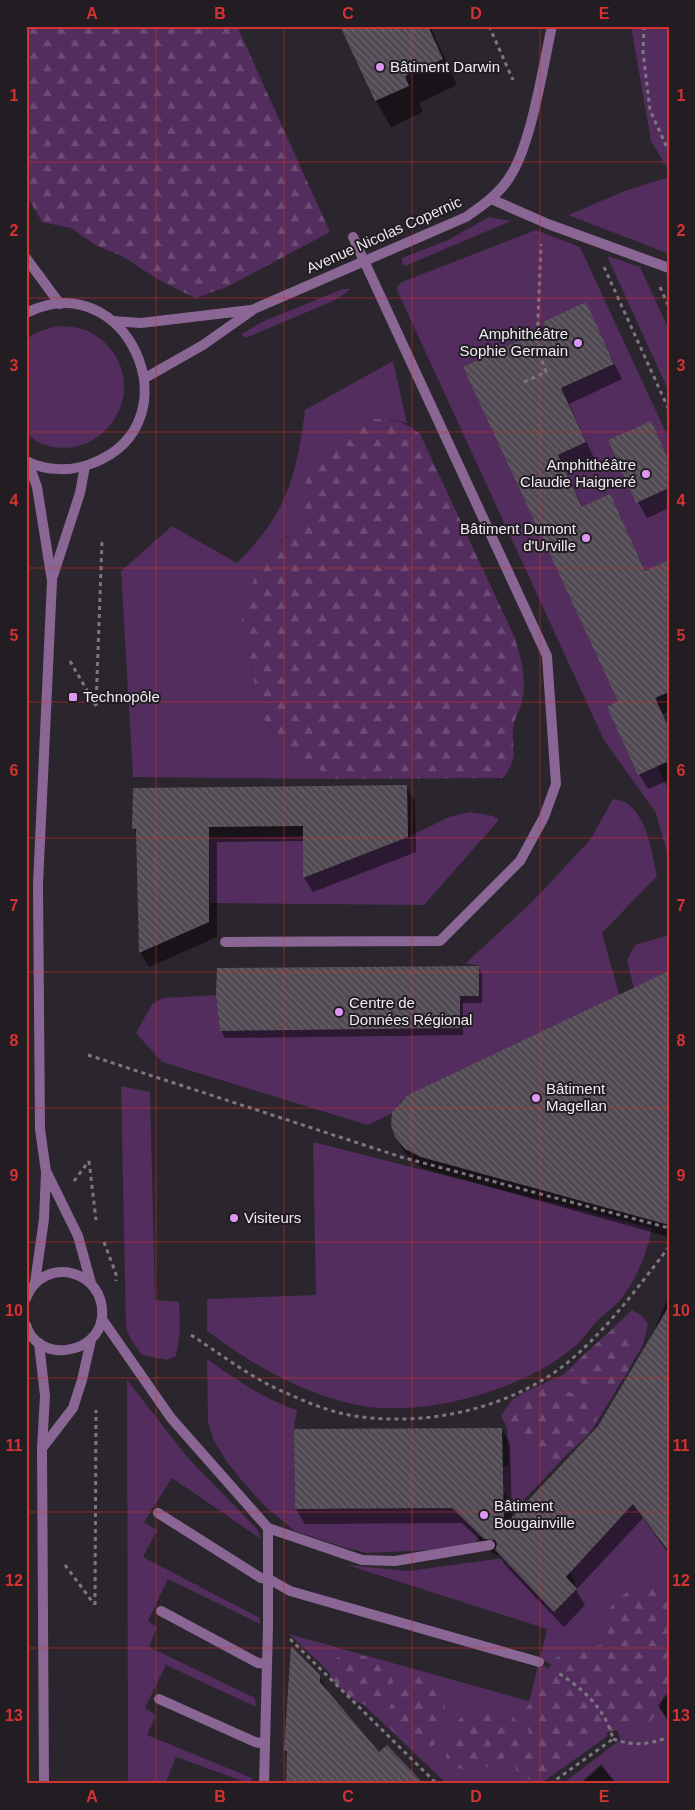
<svg xmlns="http://www.w3.org/2000/svg" width="695" height="1810" font-family="Helvetica,sans-serif">
<style>
.green{fill:#522d5d}
.forest{fill:url(#forest-firs)}
.shadow{fill:#0007}
.building{fill:url(#building-back-hatch)}
.lines{fill:none;stroke-linecap:round;stroke-linejoin:round}
.path{stroke:#7d787f;stroke-width:3;stroke-dasharray:4 4;stroke-linecap:butt}
.service{stroke:#8a6694;stroke-width:10}
.tertiary{stroke:#8a6694;stroke-width:10}
.grid{fill:none;stroke:#d73232;stroke-width:1;stroke-opacity:0.55}
.poi-dot{fill:#de98f2;stroke:#221c23;stroke-width:2}
.labels{text-anchor:middle;stroke-width:4;stroke-linejoin:round;paint-order:stroke}
.poi-label{font-size:15px;fill:#f1ecf2;stroke:#221c23;text-anchor:start}
.street-label{font-size:15px;fill:#f1ecf2;stroke:#221c23}
.neatline{fill:none;stroke:#d73232;stroke-width:2}
.grid-label{font-size:16px;text-anchor:middle;font-weight:bold;fill:#d73232}
</style>
<defs>
<pattern id="forest-firs" width="22" height="20" patternUnits="userSpaceOnUse" patternTransform="scale(1.25)"><rect width="22" height="20" fill="#522d5d"/><path d="M5 1l3.5 6h-7zM16 11l3.5 6h-7z" fill="#6b4c75"/></pattern>
<pattern id="building-back-hatch" width="6" height="6" patternUnits="userSpaceOnUse" patternTransform="scale(1.25)"><rect width="6" height="6" fill="#514a53"/><path d="M-1 5l2 2M0 0l6 6M5-1l2 2" fill="none" stroke="#6a646c"/></pattern>
</defs>
<rect width="100%" height="100%" fill="#2b252d"/>
<g class="green">
<path d="M631,26H669V171L651,141Z"/>
<path d="M669,177V254L568,215L625,191Z"/>
<path d="M489,217L511,221L405,266L402,263V258L448,240Z"/>
<path d="M536,230L580,247L669,439V674L657,683V766L669,791V860L656,813L604,740L397,290V286L402,282Z"/>
<path d="M607,256L640,267L669,330V392Z"/>
<path d="M343,289H351L335,300L246,338L241,334L264,321Z"/>
<path d="M56,326C63,327 71,326 78,328C90,330 102,339 110,348C149,396 101,465 42,444C37,442 31,437 26,434V340L35,333Z"/>
<path d="M393,361L407,423L390,419L306,479L305,509L296,527L273,549L253,584L248,607L239,626C242,638 249,650 251,662C255,676 253,693 258,707C268,736 310,766 336,779L133,777L121,571L172,526L237,563C287,513 296,478 305,410Z"/>
<path d="M613,799C618,800 624,801 628,804C648,820 652,852 657,876L602,933L621,1001L368,1125L162,1062L136,1033L152,1004L163,998L216,995L220,1031L459,1028L460,996H479V966L466,963L533,901L590,840Z"/>
<path d="M470,812L493,816L499,820L424,905L210,903L209,839L303,836L304,878L408,837L449,817Z"/>
<path d="M669,935V978L635,993L627,960L635,945Z"/>
<path d="M121,1086L150,1092L155,1300L179,1302L180,1331L176,1356L167,1360L142,1355L130,1338L126,1328Z"/>
<path d="M313,1142L652,1228C647,1254 637,1279 620,1300C613,1308 603,1315 595,1323C589,1330 583,1339 575,1346C525,1391 414,1421 348,1403C296,1390 250,1363 207,1331V1299L316,1295Z"/>
<path d="M632,1310L641,1315L648,1324L643,1345L596,1424L517,1507L489,1476L488,1467L509,1466L507,1428L501,1416L511,1401L523,1393L564,1374Z"/>
<path d="M207,1359C235,1379 264,1399 297,1410L294,1429L295,1509L452,1508L480,1535L472,1548L367,1553L343,1547L295,1531L267,1508L243,1482L227,1462L214,1441L208,1423Z"/>
<path d="M127,1380L188,1458L257,1529L261,1539L172,1478L144,1522L157,1530L143,1557L260,1618V1624L168,1579L148,1621L157,1627L149,1647L255,1698L256,1707L166,1665L145,1708L156,1715L147,1735L252,1778L251,1784L176,1757L165,1784H128Z"/>
<path d="M633,1504L669,1553V1692L656,1704L669,1720V1784H617L601,1764L579,1784H562L620,1740C614,1705 571,1673 540,1659L547,1629L347,1565L408,1571L504,1558L554,1612L577,1590L570,1572Z"/>
<path d="M289,1634L529,1701L539,1662C567,1683 594,1704 608,1736L540,1784H447Z"/>
</g>
<g class="forest">
<path d="M26,26H237L330,232L227,287L195,298L157,279L122,256L97,246L71,228L42,222L26,194Z"/>
<path d="M364,419C389,419 401,418 420,434L514,636C521,658 528,682 521,705C520,711 515,717 514,723C509,748 522,754 503,778L336,779C310,766 268,736 258,707C253,693 255,676 251,662C249,650 242,638 239,626C248,606 250,583 261,564C270,548 290,538 299,521C306,507 304,496 306,480C310,449 340,435 364,419Z"/>
<path d="M616,1326C619,1327 624,1327 627,1328C648,1339 627,1380 614,1389C607,1393 598,1389 591,1387C581,1384 575,1380 571,1371L576,1362Z"/>
<path d="M543,1386C561,1392 580,1392 595,1402C597,1410 598,1420 593,1428C589,1435 564,1459 556,1460C533,1463 511,1435 508,1414C508,1409 511,1404 513,1399Z"/>
<path d="M660,1585L669,1587C669,1625 676,1683 655,1716C645,1731 611,1727 594,1737C586,1742 582,1749 575,1755C570,1759 564,1762 559,1765C544,1774 535,1784 518,1777L515,1765L529,1742L527,1707L537,1694L543,1677L555,1658L573,1650L600,1645C611,1629 602,1625 608,1612C612,1602 630,1588 641,1586C647,1584 654,1585 660,1585Z"/>
<path d="M352,1654C378,1657 394,1665 394,1694C389,1699 383,1707 374,1707C360,1707 335,1688 330,1675C328,1672 329,1667 329,1663L338,1657Z"/>
<path d="M418,1677C422,1678 428,1679 432,1682C458,1703 445,1771 405,1741C392,1732 390,1730 386,1714L402,1684Z"/>
<path d="M506,1711C519,1721 522,1728 521,1744C500,1763 479,1778 450,1765L446,1756L453,1725L464,1715L476,1717Z"/>
</g>
<g class="shadow">
<path d="M342,26H430L457,85L419,103L423,112L391,127L376,101Z"/>
<path d="M585,304L622,379L569,404L594,458L566,471L583,508L610,496L646,572L669,561V711L663,714L669,727V780L648,789L639,774L620,702L465,368L548,329Z"/>
<path d="M650,422L669,458V508L647,518L638,502Z"/>
<path d="M406,786L415,801L416,852L313,892L304,878V841L217,842V937L149,967L140,952L138,836L134,828Z"/>
<path d="M478,967L482,974V1003H463V1035L225,1038L221,1030Z"/>
<path d="M669,973V1237L422,1168L405,1153L396,1137L393,1112L401,1101L418,1091Z"/>
<path d="M669,1296V1554L643,1518L576,1590L585,1605L564,1627L505,1565L499,1555L494,1554L462,1523L305,1524L296,1509L502,1429L510,1444L512,1519L599,1427L649,1342Z"/>
<path d="M319,1676L331,1697L379,1753L288,1755L285,1751Z"/>
<path d="M669,1693V1723L658,1705Z"/>
<path d="M601,1766L616,1784H581Z"/>
</g>
<g class="building">
<path d="M340,26H428L443,59L405,76L409,86L375,101Z"/>
<path d="M586,302L614,364L561,388L586,442L558,455L582,507L610,494L645,571L669,560V692L655,698L669,728V761L638,775L607,707L618,701L463,367L546,328L543,322Z"/>
<path d="M651,421L669,460V488L636,503L608,440Z"/>
<path d="M407,785L408,837L303,878V826L209,827V922L139,953L136,829H132L133,788Z"/>
<path d="M479,966V996H460V1028L220,1031L216,995L217,968Z"/>
<path d="M669,971V1225L421,1157L405,1149L395,1137L391,1125L392,1112L408,1095Z"/>
<path d="M669,1306V1552L633,1504L566,1577L577,1589L554,1612L495,1550L497,1544L495,1540L484,1539L452,1508L295,1509L294,1429L502,1428L504,1526L598,1426Z"/>
<path d="M291,1646L320,1675V1682L379,1752L387,1745L424,1784H286L287,1751H284Z"/>
</g>
<g class="lines">
<g class="path">
<path d="M489,26L513,80"/>
<path d="M644,26L643,52L650,110L669,152"/>
<path d="M604,267L669,410"/>
<path d="M660,287L669,307"/>
<path d="M524,382L546,372L537,345L541,244"/>
<path d="M70,661L96,706"/>
<path d="M96,706L102,541"/>
<path d="M88,1055L401,1157L669,1228"/>
<path d="M89,1161L96,1220"/>
<path d="M74,1181L89,1161"/>
<path d="M104,1242L116,1274V1281"/>
<path d="M191,1335C221,1354 251,1378 284,1392C304,1401 327,1411 349,1415C422,1428 508,1410 567,1363C606,1331 638,1287 669,1247"/>
<path d="M65,1565L94,1604"/>
<path d="M95,1605L96,1410"/>
<path d="M290,1639L437,1784"/>
<path d="M613,1739C634,1746 648,1745 669,1737"/>
<path d="M550,1784L613,1739C606,1710 583,1688 558,1673"/>
</g>
<g class="service">
<path d="M491,199L548,224L669,268"/>
<path d="M225,942L440,941L520,861L544,817L556,784L547,656L353,237"/>
<path d="M102,1319L171,1418L268,1528L362,1560L395,1561L490,1545"/>
<path d="M158,1513L261,1578L269,1579L290,1591L539,1662"/>
<path d="M161,1611L258,1663L267,1664"/>
<path d="M159,1699L255,1742L265,1744"/>
<path d="M264,1784L268,1626V1528"/>
</g>
<g class="tertiary">
<path d="M26,258L60,304"/>
<path d="M26,313C126,262 198,422 93,463C72,472 46,471 26,461"/>
<path d="M113,321L141,323L251,310"/>
<path d="M145,378L203,345L254,309L466,217C482,206 499,194 509,178C531,147 543,66 552,26"/>
<path d="M28,462L37,487L52,581L38,885L40,1129L46,1172L44,1219L35,1283"/>
<path d="M53,576L80,493L85,466"/>
<path d="M47,1173L78,1236L91,1283"/>
<path d="M26,1298C44,1254 106,1270 102,1317C98,1356 37,1363 26,1325"/>
<path d="M39,1343L45,1396L42,1448L44,1784"/>
<path d="M43,1447L73,1408L82,1380L91,1340"/>
</g>
</g>
<path class="grid" d="M156,26V1784M284,26V1784M412,26V1784M540,26V1784M26,162H669M26,298H669M26,432H669M26,568H669M26,702H669M26,838H669M26,972H669M26,1108H669M26,1242H669M26,1378H669M26,1512H669M26,1648H669"/>
<g class="poi-dot">
<circle cx="380" cy="67" r="5"/>
<circle cx="578" cy="343" r="5"/>
<circle cx="646" cy="474" r="5"/>
<circle cx="586" cy="538" r="5"/>
<rect x="68" y="692" width="10" height="10" rx="2.5"/>
<circle cx="339" cy="1012" r="5"/>
<circle cx="536" cy="1098" r="5"/>
<circle cx="234" cy="1218" r="5"/>
<circle cx="484" cy="1515" r="5"/>
</g>
<g class="labels">
<g class="poi-label">
<text x="390" y="72">Bâtiment Darwin</text>
<text x="568" y="339" text-anchor="end">Amphithéâtre<tspan x="568" dy="17">Sophie Germain</tspan></text>
<text x="636" y="470" text-anchor="end">Amphithéâtre<tspan x="636" dy="17">Claudie Haigneré</tspan></text>
<text x="576" y="534" text-anchor="end">Bâtiment Dumont<tspan x="576" dy="17">d'Urville</tspan></text>
<text x="83" y="702">Technopôle</text>
<text x="349" y="1008">Centre de<tspan x="349" dy="17">Données Régional</tspan></text>
<text x="546" y="1094">Bâtiment<tspan x="546" dy="17">Magellan</tspan></text>
<text x="244" y="1223">Visiteurs</text>
<text x="494" y="1511">Bâtiment<tspan x="494" dy="17">Bougainville</tspan></text>
</g>
<g class="street-label">
<text transform="translate(384 235) rotate(-24)" y="5">Avenue Nicolas Copernic</text>
</g>
</g>
<rect width="695" height="1810" fill="none" stroke="#221c23" stroke-width="55"/>
<rect x="28" y="28" width="640" height="1754" class="neatline"/>
<g class="grid-label">
<text x="92" y="19">A</text>
<text x="220" y="19">B</text>
<text x="348" y="19">C</text>
<text x="476" y="19">D</text>
<text x="604" y="19">E</text>
<text x="14" y="101">1</text>
<text x="681" y="101">1</text>
<text x="14" y="236">2</text>
<text x="681" y="236">2</text>
<text x="14" y="371">3</text>
<text x="681" y="371">3</text>
<text x="14" y="506">4</text>
<text x="681" y="506">4</text>
<text x="14" y="641">5</text>
<text x="681" y="641">5</text>
<text x="14" y="776">6</text>
<text x="681" y="776">6</text>
<text x="14" y="911">7</text>
<text x="681" y="911">7</text>
<text x="14" y="1046">8</text>
<text x="681" y="1046">8</text>
<text x="14" y="1181">9</text>
<text x="681" y="1181">9</text>
<text x="14" y="1316">10</text>
<text x="681" y="1316">10</text>
<text x="14" y="1451">11</text>
<text x="681" y="1451">11</text>
<text x="14" y="1586">12</text>
<text x="681" y="1586">12</text>
<text x="14" y="1721">13</text>
<text x="681" y="1721">13</text>
<text x="92" y="1802">A</text>
<text x="220" y="1802">B</text>
<text x="348" y="1802">C</text>
<text x="476" y="1802">D</text>
<text x="604" y="1802">E</text>
</g>
</svg>
